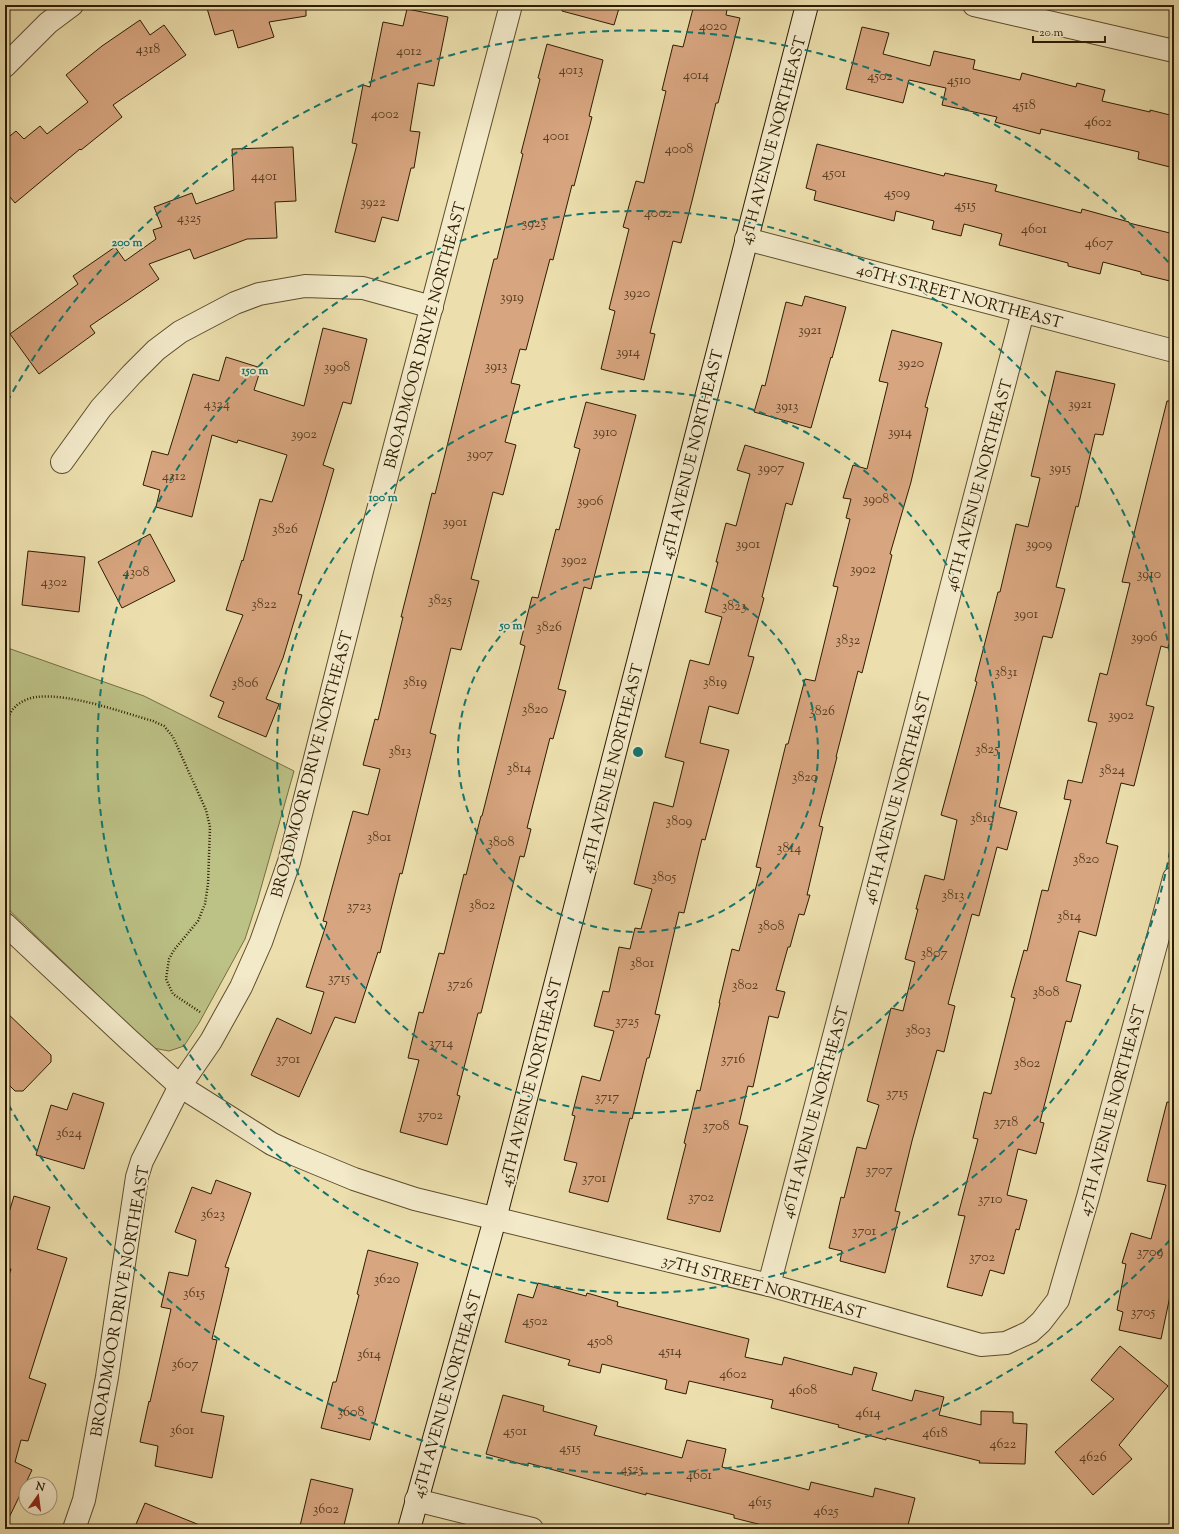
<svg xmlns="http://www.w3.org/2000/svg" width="1179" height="1534" font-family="'Sorts Mill Goudy',serif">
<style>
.green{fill:#bcc186;stroke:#746e44}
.building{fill:#d7a57f;stroke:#2d1c03}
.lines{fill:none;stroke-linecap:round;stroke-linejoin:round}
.street-casing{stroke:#5d4d2e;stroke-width:24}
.secondary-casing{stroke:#2d1c03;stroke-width:24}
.path{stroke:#2d1c03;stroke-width:2.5;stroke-dasharray:1 2;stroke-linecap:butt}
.street{stroke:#f3eaca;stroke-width:22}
.secondary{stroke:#f3eaca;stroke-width:22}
.ring{fill:none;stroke:#0f766e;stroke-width:2;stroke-dasharray:7 5}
.labels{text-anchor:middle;stroke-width:4;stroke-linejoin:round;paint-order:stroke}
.number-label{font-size:14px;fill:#583e22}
.street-label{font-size:16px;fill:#2d1c03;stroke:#f3eaca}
.centre{fill:#0f766e;stroke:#f3eaca;stroke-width:2}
.ring-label{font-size:12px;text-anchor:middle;font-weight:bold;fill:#0f766e;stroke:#f3eaca;stroke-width:4;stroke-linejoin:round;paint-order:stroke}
</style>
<rect width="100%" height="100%" fill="#ecdfad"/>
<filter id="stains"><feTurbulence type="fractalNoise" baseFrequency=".005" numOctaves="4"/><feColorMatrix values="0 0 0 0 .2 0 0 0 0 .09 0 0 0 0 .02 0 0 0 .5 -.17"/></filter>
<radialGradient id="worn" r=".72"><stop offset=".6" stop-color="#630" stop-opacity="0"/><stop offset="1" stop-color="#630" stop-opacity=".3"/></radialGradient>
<path class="green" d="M5,647L144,696L294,771L257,902L245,939L199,1023L184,1046L169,1051L153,1048L5,906Z"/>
<g class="building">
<path d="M206,5H306V16L269,22L274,37L238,48L233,30L215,35Z"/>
<path d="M562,5H620L614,25L562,11Z"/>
<path d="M694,5H728L726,15L740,18L718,103H716L692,201L681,243L673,241L650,333L655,334L644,380L601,369L615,311L609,309L629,229L623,227L636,181L644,183L666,91L662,90L673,45L683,47Z"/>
<path d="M407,9L448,17L434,86L418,83L410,131L420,132L414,168H411L398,221L382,217L375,242L335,232L357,144L352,143L363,85L370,87L383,22L403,26Z"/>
<path d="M140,20L150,35L164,25L186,55L113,105L122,117L81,150L80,149L15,203L5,191V140L16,131L24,139L40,126L47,134L88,102L66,75L102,46Z"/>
<path d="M862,27L889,33L883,54L930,66L934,51L975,60L973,69L1020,80L1022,73L1076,87L1077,83L1105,90L1102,101L1150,112V110L1174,116V168L1138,159L1139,152L1041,129L1040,134L995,122L997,117L942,105L946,88L909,80L903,103L846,89Z"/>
<path d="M547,44L603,60L589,116L592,117L574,186L572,185L553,260L550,259L526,350L520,349L511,383L520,385L505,442L516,445L503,495L493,492L471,579L479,581L461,650L451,648L430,733L436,735L402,874L400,873L380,953L378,952L355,1023L335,1017L299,1097L251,1075L277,1018L311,1034L324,992L306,987L327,922L323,921L353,811L368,815L380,769L363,765L375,719L378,720L403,617H401L422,534L432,493L435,494L494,259H497L523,154L521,153L540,79L538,78Z"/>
<path d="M817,144L944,176L945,173L997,185L995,191L1081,213L1082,209L1129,222V223L1174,234V282L1141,274V272L1103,262L1100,274L1068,266V263L999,245L1002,234L964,224L961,236L932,229L934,221L896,211L894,221L814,200L816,191L806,188Z"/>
<path d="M293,147L296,201L275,202L277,238L247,239L194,259L190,249L149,264L159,279L90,326L95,333L39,374L10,334L78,284L73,276L115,247L125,261L156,239L153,230L162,227L154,207L192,193L196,204L234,190L232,149Z"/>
<path d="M805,296L846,307L832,358L831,357L811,428L754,412L762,385L765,386L786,302L802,306Z"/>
<path d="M323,328L367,339L351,404L343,402L323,465L334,469L298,594L302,595L283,658L266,699L279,704L266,737L218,717L224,702L210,696L243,615L226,610L242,560L243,561L260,499L272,502L287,455L238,440L237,443L212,435L192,517L156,507L160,490L143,485L152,451L168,455L193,374L219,381L226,357L261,368L254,390L304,406Z"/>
<path d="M892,330L942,343L925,407L928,408L911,482L890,554L892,555L862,673L858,671L836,757H837L819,826L823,827L807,895H810L804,915L799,914L790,947H788L776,990L785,992L778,1018L769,1016L753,1087L748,1086L739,1124L748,1126L720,1232L667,1219L686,1144L684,1143L697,1090L700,1091L720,1003H719L732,949L739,951L761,868L756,867L786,744H788L805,679L815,681L838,587L833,586L850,519L846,518L851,499L843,498L853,465L867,469L888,383L879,381Z"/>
<path d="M1056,371L1115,384L1103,435L1095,434L1078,507L1076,506L1056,587L1065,589L1052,638L1043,636L999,807L1017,812L1007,850L997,847L979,916L972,914L948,1004L955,1006L944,1052L937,1050L912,1141L895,1211L900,1212L885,1273L840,1261L842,1251L829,1248L841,1197L844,1198L857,1147L866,1149L879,1105L867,1101L891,1008L903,1011L915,962L905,959L918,909H916L925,875L944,880L957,820L941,815L977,682L975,681L998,592H1000L1016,524L1028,527L1040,478L1031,476Z"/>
<path d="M1167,401H1174V626L1168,648L1161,646L1146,705L1154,707L1134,786L1121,783L1106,843L1118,846L1096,936L1079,931L1066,981L1081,985L1071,1022L1066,1021L1040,1122L1044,1123L1036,1154L1018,1149L1007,1195L1027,1200L1019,1230L1016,1229L1004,1274L990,1270L982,1296L947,1287L965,1216L958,1215L978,1139L973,1138L984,1092L991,1094L1015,998L1011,997L1024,950L1027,951L1042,890L1048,891L1071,800L1064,799L1068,780L1082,783L1097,723L1088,721L1100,673L1107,675L1130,583L1122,582Z"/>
<path d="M586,402L636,415L591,589L584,587L558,689L566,691L553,739L550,738L527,828L531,829L524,857L520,856L481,1013H478L457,1095L460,1096L447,1145L400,1132L419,1060L408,1058L419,1012L423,1013L439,953L444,954L464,874L466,875L481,816H482L525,646L520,644L532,597L538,598L556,529L559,530L580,449L574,447Z"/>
<path d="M745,445L804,463L792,505L786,503L762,597L764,598L748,656L754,657L738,714L709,706L700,743L729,750L705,840L702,839L684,913L679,912L655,1014L660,1015L649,1058H647L632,1119L630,1118L608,1202L569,1192L577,1163L564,1160L575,1116L572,1115L582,1076L600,1081L614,1031L594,1026L603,991L609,992L619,947L630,949L635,928L641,929L652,889L634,884L654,802L673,807L684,762L665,757L690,660L709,665L722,617L705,612L718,562H716L726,523L736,526L750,474L737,470Z"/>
<path d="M150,534L175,581L122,608L98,562Z"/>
<path d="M28,551L85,557L79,612L22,605Z"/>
<path d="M5,1011L51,1055V1062L23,1091H15L5,1081Z"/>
<path d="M73,1093L104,1103L84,1169L36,1155L51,1105L67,1110Z"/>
<path d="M1167,1102L1174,1103V1277L1161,1339L1119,1330L1123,1312L1117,1310L1126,1264L1122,1263L1131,1233L1151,1239L1166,1185L1147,1181Z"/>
<path d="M216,1180L251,1193L225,1267L229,1268L212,1339L217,1340L201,1412L224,1416L212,1478L155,1466L158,1446L140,1442L149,1401L150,1402L171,1309L161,1307L169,1272L188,1276L196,1240L175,1232L192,1187L211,1194Z"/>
<path d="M14,1196L50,1207L37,1249L67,1258L29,1378L46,1384L28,1441L21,1440L15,1462L32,1470L5,1526V1288L11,1269L5,1268V1226Z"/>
<path d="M368,1250L418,1263L370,1440L321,1428L333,1382H336L359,1295L357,1294Z"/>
<path d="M538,1283L586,1296L587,1293L618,1302L617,1306L749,1339L745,1357L782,1365L784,1357L852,1375L854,1367L877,1373L872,1390L912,1401L915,1390L944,1397L939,1415L981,1425V1411L1013,1412V1423L1027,1424L1025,1464L979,1463L980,1461L886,1438V1440L838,1427L839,1425L771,1408L773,1400L689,1381L686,1394L665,1389L667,1380L602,1364L600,1373L568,1365L570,1360L505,1342L518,1294L533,1298Z"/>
<path d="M1120,1346L1168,1386L1119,1445L1132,1459L1093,1495L1055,1452L1114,1399L1091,1380Z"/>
<path d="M503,1395L544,1406L543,1411L597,1426L594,1435L682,1458L687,1440L726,1449L722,1467L809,1490L811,1482L873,1497L875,1488L915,1498L907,1529H778L734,1518V1515L646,1493V1495L528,1463V1466L486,1454Z"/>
<path d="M311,1479L353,1489L343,1529H312L300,1526Z"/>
<path d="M145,1503L207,1528V1529H134Z"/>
</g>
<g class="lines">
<defs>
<g id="street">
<path d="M974,5L1174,51"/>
<path d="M5,66L48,23L72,5"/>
<path d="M746,239L1174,351"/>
<path d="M62,462L101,408L132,374L156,350L180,332L235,303L259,294L305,286L363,288L432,307"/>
<path d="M5,924L129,1040L180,1086L272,1144L296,1155L354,1179L415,1199L769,1285L981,1345L1006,1343L1030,1332L1041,1322L1058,1300L1088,1197L1174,878"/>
<path d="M769,1285L1023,312"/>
<path d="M416,1500L532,1529"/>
<path d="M74,1529L84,1500L107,1377L137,1177L142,1161L180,1086L211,1041L241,987L261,942L289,862L363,567L511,5"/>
</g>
<path id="secondary" d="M409,1529L495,1219L807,5"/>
</defs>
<use href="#street" class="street-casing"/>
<use href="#secondary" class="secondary-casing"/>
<path class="path" d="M5,729C7,722 9,712 15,707C20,702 30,697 37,697C70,693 121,712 153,721L164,726L173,737L206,810L210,827L208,884L205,904L198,921L174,950L169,959L166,979L173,994L200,1012"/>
<use href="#street" class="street"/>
<use href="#secondary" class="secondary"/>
</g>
<g class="ring">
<circle cx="638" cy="752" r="180"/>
<circle cx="638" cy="752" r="361"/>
<path d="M1174 827A541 541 0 1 1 1174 677"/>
<path d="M1170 1240A722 722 0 0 1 7 1102M7 402A722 722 0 0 1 1170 264"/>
</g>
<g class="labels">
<g class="number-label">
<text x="713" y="30">4020</text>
<text x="148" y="53">4318</text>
<text x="409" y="55">4012</text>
<text x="571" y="74">4013</text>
<text x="696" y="79">4014</text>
<text x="880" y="80">4502</text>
<text x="959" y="84">4510</text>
<text x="1024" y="109">4518</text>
<text x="385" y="118">4002</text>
<text x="1098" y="126">4602</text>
<text x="556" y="140">4001</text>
<text x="679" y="153">4008</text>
<text x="834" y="177">4501</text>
<text x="264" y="180">4401</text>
<text x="897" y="197">4509</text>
<text x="373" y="206">3922</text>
<text x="965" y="209">4515</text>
<text x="658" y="217">4002</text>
<text x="189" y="222">4325</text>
<text x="534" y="227">3923</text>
<text x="1034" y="233">4601</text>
<text x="1099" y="247">4607</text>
<text x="637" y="297">3920</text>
<text x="512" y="301">3919</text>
<text x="810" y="334">3921</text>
<text x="628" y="356">3914</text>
<text x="911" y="367">3920</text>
<text x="496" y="370">3913</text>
<text x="337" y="371">3908</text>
<text x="217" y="408">4324</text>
<text x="1080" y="408">3921</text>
<text x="787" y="410">3913</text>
<text x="605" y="436">3910</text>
<text x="900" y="436">3914</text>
<text x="304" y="438">3902</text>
<text x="480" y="458">3907</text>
<text x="771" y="472">3907</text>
<text x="1060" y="472">3915</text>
<text x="174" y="480">4312</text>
<text x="876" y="503">3908</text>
<text x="590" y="505">3906</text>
<text x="455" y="526">3901</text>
<text x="285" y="533">3826</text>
<text x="748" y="548">3901</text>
<text x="1039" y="548">3909</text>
<text x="574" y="564">3902</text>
<text x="863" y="573">3902</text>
<text x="136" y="576">4308</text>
<text x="1149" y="578">3910</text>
<text x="54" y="586">4302</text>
<text x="440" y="604">3825</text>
<text x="264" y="608">3822</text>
<text x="734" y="610">3823</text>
<text x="1026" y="618">3901</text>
<text x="549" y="631">3826</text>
<text x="1144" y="641">3906</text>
<text x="848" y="644">3832</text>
<text x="1006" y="676">3831</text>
<text x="415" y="686">3819</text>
<text x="715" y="686">3819</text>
<text x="245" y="687">3806</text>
<text x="535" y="713">3820</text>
<text x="822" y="715">3826</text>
<text x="1121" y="719">3902</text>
<text x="987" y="753">3825</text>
<text x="400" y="755">3813</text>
<text x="519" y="772">3814</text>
<text x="1112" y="774">3824</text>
<text x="805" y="781">3820</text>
<text x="982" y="822">3819</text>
<text x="679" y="825">3809</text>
<text x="379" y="841">3801</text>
<text x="501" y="846">3808</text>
<text x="789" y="852">3814</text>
<text x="1086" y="863">3820</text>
<text x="664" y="881">3805</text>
<text x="953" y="899">3813</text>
<text x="482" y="909">3802</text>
<text x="359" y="910">3723</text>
<text x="1069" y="920">3814</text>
<text x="771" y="930">3808</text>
<text x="934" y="957">3807</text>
<text x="642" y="967">3801</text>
<text x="339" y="982">3715</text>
<text x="460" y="988">3726</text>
<text x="745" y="989">3802</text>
<text x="1046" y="996">3808</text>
<text x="627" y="1025">3725</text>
<text x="918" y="1034">3803</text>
<text x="441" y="1047">3714</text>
<text x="288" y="1063">3701</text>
<text x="733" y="1063">3716</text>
<text x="1027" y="1067">3802</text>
<text x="897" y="1097">3715</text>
<text x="607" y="1101">3717</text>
<text x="430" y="1119">3702</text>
<text x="1006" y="1126">3718</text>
<text x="716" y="1130">3708</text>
<text x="69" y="1137">3624</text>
<text x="879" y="1174">3707</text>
<text x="594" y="1182">3701</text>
<text x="701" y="1201">3702</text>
<text x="990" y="1203">3710</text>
<text x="213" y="1218">3623</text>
<text x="864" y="1235">3701</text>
<text x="1150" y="1256">3709</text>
<text x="982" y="1261">3702</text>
<text x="387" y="1283">3620</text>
<text x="194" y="1297">3615</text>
<text x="1143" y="1316">3705</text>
<text x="535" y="1325">4502</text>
<text x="600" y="1345">4508</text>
<text x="670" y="1355">4514</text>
<text x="369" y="1358">3614</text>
<text x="185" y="1368">3607</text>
<text x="733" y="1378">4602</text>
<text x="803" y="1394">4608</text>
<text x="351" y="1416">3608</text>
<text x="868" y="1417">4614</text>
<text x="182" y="1434">3601</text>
<text x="515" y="1435">4501</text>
<text x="935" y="1437">4618</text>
<text x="1003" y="1448">4622</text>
<text x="570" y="1452">4515</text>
<text x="1093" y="1461">4626</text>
<text x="632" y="1473">4525</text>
<text x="699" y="1479">4601</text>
<text x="760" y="1506">4615</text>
<text x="326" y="1513">3602</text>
<text x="826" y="1515">4625</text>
</g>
<g class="street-label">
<text transform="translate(772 140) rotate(-75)" y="6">45TH AVENUE NORTHEAST</text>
<text transform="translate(960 295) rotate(15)" y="6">40TH STREET NORTHEAST</text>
<text transform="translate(424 335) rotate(-75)" y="6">BROADMOOR DRIVE NORTHEAST</text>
<text transform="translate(691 454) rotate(-76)" y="6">45TH AVENUE NORTHEAST</text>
<text transform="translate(978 485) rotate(-75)" y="6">46TH AVENUE NORTHEAST</text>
<text transform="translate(311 764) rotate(-75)" y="6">BROADMOOR DRIVE NORTHEAST</text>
<text transform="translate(611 768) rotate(-76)" y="6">45TH AVENUE NORTHEAST</text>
<text transform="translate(896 798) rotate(-75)" y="6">46TH AVENUE NORTHEAST</text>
<text transform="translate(530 1082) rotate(-76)" y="6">45TH AVENUE NORTHEAST</text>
<text transform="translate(1111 1110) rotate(-75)" y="6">47TH AVENUE NORTHEAST</text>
<text transform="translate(814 1112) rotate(-75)" y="6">46TH AVENUE NORTHEAST</text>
<text transform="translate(764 1286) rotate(15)" y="6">37TH STREET NORTHEAST</text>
<text transform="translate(119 1301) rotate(-80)" y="6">BROADMOOR DRIVE NORTHEAST</text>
<text transform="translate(446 1394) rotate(-74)" y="6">45TH AVENUE NORTHEAST</text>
</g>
</g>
<circle cx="638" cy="752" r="6" class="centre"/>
<g class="ring-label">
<text x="127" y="246">200 m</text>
<text x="255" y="374">150 m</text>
<text x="383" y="501">100 m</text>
<text x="511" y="629">50 m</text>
</g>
<rect width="1179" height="1534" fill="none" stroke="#ecdfad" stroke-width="20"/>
<rect x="6" y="6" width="1167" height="1522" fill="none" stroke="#2d1c03" stroke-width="2"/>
<rect x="10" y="10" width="1159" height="1514" fill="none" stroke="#2d1c03"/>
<g transform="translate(38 1496) rotate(14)"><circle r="19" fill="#f3eaca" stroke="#a4987a"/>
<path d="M0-3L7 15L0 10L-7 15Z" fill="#8f2418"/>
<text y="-6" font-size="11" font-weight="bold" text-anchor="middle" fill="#2d1c03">N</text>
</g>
<path d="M1033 36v6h72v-6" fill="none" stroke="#2d1c03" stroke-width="2"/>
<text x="1039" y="36" font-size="12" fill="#2d1c03" stroke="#f3eaca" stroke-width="3" paint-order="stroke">20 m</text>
<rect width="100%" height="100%" filter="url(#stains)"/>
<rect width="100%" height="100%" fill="url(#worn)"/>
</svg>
